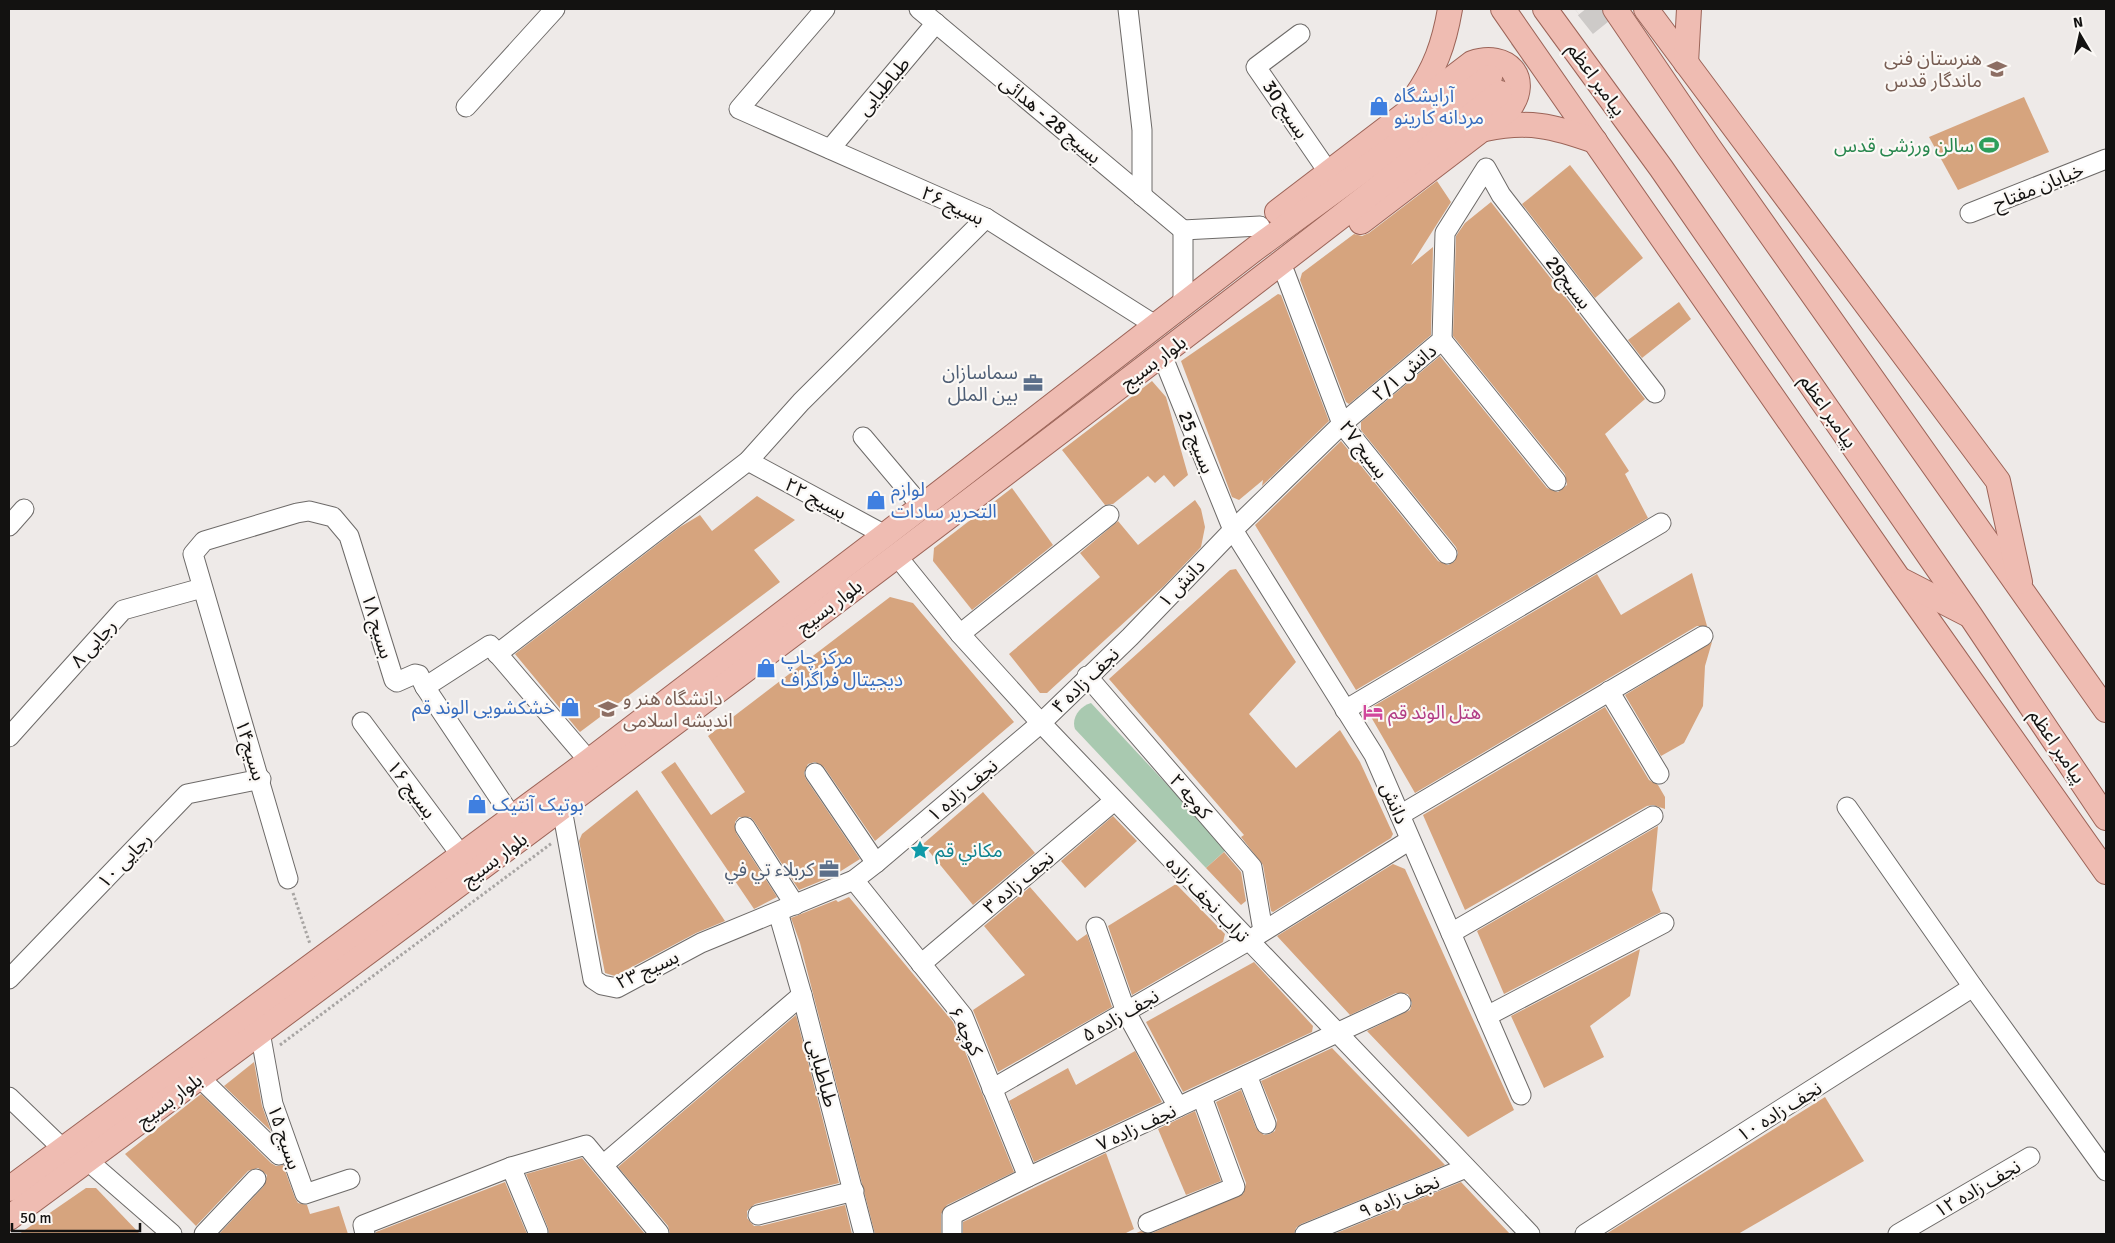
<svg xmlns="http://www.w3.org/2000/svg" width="2115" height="1243" font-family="Signika,'Noto Sans Arabic',sans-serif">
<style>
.green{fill:#a9c9b0}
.building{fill:#d6a47e}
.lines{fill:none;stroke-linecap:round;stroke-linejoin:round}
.major-tunnel{stroke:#cdcac8;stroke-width:24;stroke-dasharray:24 12;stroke-linecap:butt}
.minor-casing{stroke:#6d6a68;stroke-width:21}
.major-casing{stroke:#9c6458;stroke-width:26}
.path{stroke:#a8a5a3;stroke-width:3;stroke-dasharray:2.5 2.5;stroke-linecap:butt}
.minor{stroke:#fff;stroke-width:19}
.major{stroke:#efbcb2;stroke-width:24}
.labels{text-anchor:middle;stroke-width:4.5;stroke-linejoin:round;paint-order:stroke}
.education-label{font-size:19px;fill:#785e54;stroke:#fbf8f5;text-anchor:end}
.street-label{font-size:19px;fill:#131211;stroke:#fbf8f5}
.shop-label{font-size:19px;fill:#366cbe;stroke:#fbf8f5;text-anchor:start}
.leisure-label{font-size:19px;fill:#27864d;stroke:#fbf8f5;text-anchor:end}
.service-label{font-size:19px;fill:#4e5e75;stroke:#fbf8f5;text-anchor:end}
.hotel-label{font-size:19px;fill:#b23c85;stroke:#fbf8f5;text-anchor:start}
.culture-label{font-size:19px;fill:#0d838f;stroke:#fbf8f5;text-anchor:start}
</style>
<rect width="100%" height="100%" fill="#eeeae8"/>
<path class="green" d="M1091,703L1227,849L1206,868L1075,729C1071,718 1080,706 1091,703Z"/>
<g class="building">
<path d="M2024,97L2049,152L1958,190L1929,137Z"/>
<path d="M1570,165L1643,258L1595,298L1522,204Z"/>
<path d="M1437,181L1451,202L1411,265L1433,247L1431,335L1349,404L1346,402L1300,280L1302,273L1354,234L1362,236L1369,233Z"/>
<path d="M1491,202L1645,399L1605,434L1629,471L1625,474L1648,518L1356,690L1255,525L1341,441L1438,561L1448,565L1454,562L1458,553L1456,547L1361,430V422L1440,356L1547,488L1558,492L1567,485L1565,474L1453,336L1456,236L1465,223Z"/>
<path d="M1278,294L1281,295L1329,421L1262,486L1263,480L1239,500L1232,497L1181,361Z"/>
<path d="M1679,302L1691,319L1642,358L1628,340Z"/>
<path d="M1152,381L1166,397L1188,475L1174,487L1164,475L1155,483L1148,476L1113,504L1105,505L1062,450Z"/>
<path d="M1012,488L1053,545L972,610L933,561L934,548Z"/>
<path d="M757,496L795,520L754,550L780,582L580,732L578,730L515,654L680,527L700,515L712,531Z"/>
<path d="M1195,500L1201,509L1205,527L1201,547L1164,586L1047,693H1040L1009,654L1100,577L1080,553L1118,521L1138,545Z"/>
<path d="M1236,569L1296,662L1249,714L1296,768L1340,730L1360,762L1393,834L1391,838L1273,912L1271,911L1263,865L1241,837L1244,835L1109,679L1230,570Z"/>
<path d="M1692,573L1707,626H1697L1415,793L1367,710L1597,574L1621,615Z"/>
<path d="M890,597L913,603L1014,722L875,841L824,767L815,762L808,764L804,773L806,779L860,859L833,876L799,890L754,821L750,817H739L735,822L736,833L777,897L754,909L661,772L675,762L711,815L745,792L708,736Z"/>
<path d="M1712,642L1705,666L1703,706L1684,743L1661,756L1625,695Z"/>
<path d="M1605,707L1649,780L1658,785L1665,797V809L1653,805L1647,806L1465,910L1423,815Z"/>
<path d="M637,790L725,921L696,933L615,976L605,973L579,841L582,834Z"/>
<path d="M983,792L1035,853L973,905L923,844Z"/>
<path d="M1113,816L1137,841L1085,888L1061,861Z"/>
<path d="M1658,826L1652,890L1661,912L1504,994L1477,931Z"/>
<path d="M1224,852L1241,872L1246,901L1241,905L1206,868Z"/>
<path d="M1393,864L1405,869L1514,1110L1468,1137L1367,1031L1410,1010L1412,1003L1408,994L1396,993L1350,1015L1277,936Z"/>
<path d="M1176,884L1225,934L1223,942L1132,995L1108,926Z"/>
<path d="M1030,887L1077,941L1087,934L1112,1007L998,1072L973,1010L1025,975L984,926Z"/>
<path d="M849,897L953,1022L1014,1172L947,1205L941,1214V1234H875L800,943L791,918L836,900L838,902Z"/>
<path d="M1640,949L1630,996L1590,1026L1604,1057L1544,1088L1511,1016Z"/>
<path d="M1254,962L1313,1026L1312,1032L1183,1092L1146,1022Z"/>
<path d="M796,1015L839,1183L755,1204L747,1211V1218L754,1226H761L845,1205L852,1234H670L668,1226L618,1167Z"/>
<path d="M1332,1048L1445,1165L1301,1224L1296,1228L1294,1234H1134L1141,1231L1152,1233L1243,1194L1246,1183L1216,1102L1241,1090L1256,1128L1264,1135L1270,1134L1275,1131L1277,1120L1261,1081Z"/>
<path d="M1135,1051L1162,1102L1034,1162L1009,1101L1068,1068L1076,1085Z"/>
<path d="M254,1062L262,1106L271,1131L224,1086Z"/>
<path d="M201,1094L271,1163L276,1166L283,1165L295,1198L298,1203L307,1205L310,1214L339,1206L348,1234H219L264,1186L267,1175L258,1168L248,1171L196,1226L125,1154Z"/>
<path d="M1825,1097L1864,1161L1738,1234H1606Z"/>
<path d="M1195,1111L1221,1181L1186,1195L1158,1129Z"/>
<path d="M1106,1153L1134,1229L1124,1234H963V1222Z"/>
<path d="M582,1158L645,1234H549L548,1228L526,1174Z"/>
<path d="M505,1182L527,1234H376V1232Z"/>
<path d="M1461,1182L1510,1234H1334Z"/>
<path d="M86,1188H96L140,1234H19Z"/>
</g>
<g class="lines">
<g class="major-tunnel">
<path d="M1490,76L1575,9"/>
<path d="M1501,92L1605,9"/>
</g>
<defs>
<g id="minor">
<path d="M825,9L739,109L986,218L1155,325"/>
<path d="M919,9L1183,230"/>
<path d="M1128,9L1142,130V196"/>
<path d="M1300,34L1256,67L1329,173"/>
<path d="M466,107L555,9"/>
<path d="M830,149L936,23"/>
<path d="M1970,213L2106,159"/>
<path d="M1183,230L1260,226"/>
<path d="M1183,230V304"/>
<path d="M1285,273L1342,424L1447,554"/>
<path d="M1442,340L1556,481"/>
<path d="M1162,355L1233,530L1374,755L1521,1095"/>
<path d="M863,437L922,507"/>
<path d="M748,461L885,535"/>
<path d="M9,526L24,509"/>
<path d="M896,555L960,634L1041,723L1530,1234"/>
<path d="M960,634L1109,515"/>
<path d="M497,654L748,461L801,402L986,218"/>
<path d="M1087,676L1252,867L1263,931"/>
<path d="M425,687L490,645L589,761"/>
<path d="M1609,691L1659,774"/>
<path d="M1345,710L1661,523"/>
<path d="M362,722L461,855"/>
<path d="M9,737L123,610L202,588"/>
<path d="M815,773L876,863"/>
<path d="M1847,807L1973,987L2106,1171"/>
<path d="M562,809L593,979L602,985L617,988L701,943L854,880L876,863L1041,723L1130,637L1233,530L1342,424L1442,340L1445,233L1486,168L1501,195L1655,393"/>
<path d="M1400,815L1703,636"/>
<path d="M745,827L795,905"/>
<path d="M288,879L193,554L204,541L297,513L309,511L333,517L349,536L394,680L397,682L415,674L419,675L425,687L512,817"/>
<path d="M854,880L963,1016L1028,1177"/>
<path d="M778,912L802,995L864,1234"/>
<path d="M1096,927L1126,1012L1178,1107"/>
<path d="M1451,933L1653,816"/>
<path d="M921,964L1114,801"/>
<path d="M9,979L187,794L261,779"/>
<path d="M1487,1016L1664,923"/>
<path d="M260,1032L273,1104L305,1194L350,1179"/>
<path d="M1247,1075L1266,1124"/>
<path d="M199,1077L279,1155L288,1148"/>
<path d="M992,1089L1248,941L1410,840"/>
<path d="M9,1097L62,1148"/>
<path d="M87,1160L172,1234"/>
<path d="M603,1165L802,995"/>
<path d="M511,1167L538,1232"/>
<path d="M758,1215L854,1191"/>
<path d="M1148,1223L1235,1187L1202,1097"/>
<path d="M204,1234L256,1179"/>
<path d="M365,1234L363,1225L511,1167L586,1145L659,1233"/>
<path d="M952,1234V1215L1028,1177L1401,1003"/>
<path d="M1305,1234L1466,1168"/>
<path d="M1585,1234L1973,987"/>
<path d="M1898,1234L2030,1157"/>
</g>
<g id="major">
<path d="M1503,9L1899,579L2106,872"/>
<path d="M1545,9L1661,168L1970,615L2106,818"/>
<path d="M1615,9L1708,146L2106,710"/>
<path d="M1646,9L1998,481L2020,582"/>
<path d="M1686,63L1689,9"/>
<path d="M1414,99C1435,69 1444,44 1450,9"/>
<path d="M1485,129C1528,120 1553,126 1595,141"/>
<path d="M1277,212L1472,63C1507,51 1532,78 1509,109L1361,222"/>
<path d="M1903,581L1967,614"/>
<path d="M9,1189L589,761L885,535L1256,248L1490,77"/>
<path d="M9,1218C510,848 1009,476 1500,93"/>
</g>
</defs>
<use href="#minor" class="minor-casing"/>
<use href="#major" class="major-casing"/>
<g class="path">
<path d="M293,893L310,944"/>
<path d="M280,1045L552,843"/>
</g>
<use href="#minor" class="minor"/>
<use href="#major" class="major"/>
</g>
<defs>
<symbol id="school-bare" viewBox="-9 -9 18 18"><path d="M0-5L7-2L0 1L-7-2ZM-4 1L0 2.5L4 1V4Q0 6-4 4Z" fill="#8d6e63" stroke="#fbf8f5" stroke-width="2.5" paint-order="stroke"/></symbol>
<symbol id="shop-bare" viewBox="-9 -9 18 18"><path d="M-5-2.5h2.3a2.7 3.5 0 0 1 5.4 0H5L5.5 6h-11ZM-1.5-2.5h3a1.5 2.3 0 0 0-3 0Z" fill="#3f7fe0" stroke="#fbf8f5" stroke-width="2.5" paint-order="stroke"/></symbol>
<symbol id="stadium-bare" viewBox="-9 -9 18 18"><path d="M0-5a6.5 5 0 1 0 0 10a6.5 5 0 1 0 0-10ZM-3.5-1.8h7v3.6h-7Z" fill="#2e9e5b" stroke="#fbf8f5" stroke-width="2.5" paint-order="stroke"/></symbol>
<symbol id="office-bare" viewBox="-9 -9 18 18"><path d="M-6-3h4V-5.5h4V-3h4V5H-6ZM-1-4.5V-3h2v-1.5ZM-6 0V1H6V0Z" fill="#5c6f8a" stroke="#fbf8f5" stroke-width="2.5" paint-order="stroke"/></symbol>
<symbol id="university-bare" viewBox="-9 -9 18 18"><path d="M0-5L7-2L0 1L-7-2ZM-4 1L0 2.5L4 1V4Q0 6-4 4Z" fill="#8d6e63" stroke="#fbf8f5" stroke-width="2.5" paint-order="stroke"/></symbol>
<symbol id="hotel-bare" viewBox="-9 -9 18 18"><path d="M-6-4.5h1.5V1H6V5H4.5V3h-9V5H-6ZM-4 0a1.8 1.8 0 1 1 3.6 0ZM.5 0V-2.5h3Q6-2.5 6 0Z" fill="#d1479c" stroke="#fbf8f5" stroke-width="2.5" paint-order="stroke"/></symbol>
<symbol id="sight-bare" viewBox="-9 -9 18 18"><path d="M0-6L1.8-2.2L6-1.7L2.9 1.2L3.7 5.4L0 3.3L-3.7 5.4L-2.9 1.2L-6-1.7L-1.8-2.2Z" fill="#0f9aa8" stroke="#fbf8f5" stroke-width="2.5" paint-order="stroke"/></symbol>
</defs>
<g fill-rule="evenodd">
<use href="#school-bare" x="1983" y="55" width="28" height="28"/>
<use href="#shop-bare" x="1365" y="92" width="28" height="28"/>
<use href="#stadium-bare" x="1975" y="131" width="28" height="28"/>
<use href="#office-bare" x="1019" y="369" width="28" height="28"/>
<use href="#shop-bare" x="862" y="486" width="28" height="28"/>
<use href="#shop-bare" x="752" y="654" width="28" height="28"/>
<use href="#shop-bare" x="556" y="693" width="28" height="28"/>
<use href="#university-bare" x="594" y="695" width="28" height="28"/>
<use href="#hotel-bare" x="1359" y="698" width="28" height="28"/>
<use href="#shop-bare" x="463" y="790" width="28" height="28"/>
<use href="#sight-bare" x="906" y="836" width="28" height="28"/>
<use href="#office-bare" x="815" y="855" width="28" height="28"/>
</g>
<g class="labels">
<g class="education-label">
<text x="1982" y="65">هنرستان فنی<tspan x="1982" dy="22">ماندگار قدس</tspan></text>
<text x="623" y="705" text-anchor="start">دانشگاه هنر و<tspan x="623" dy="22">اندیشه اسلامی</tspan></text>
</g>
<g class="street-label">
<text transform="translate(1597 79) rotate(54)" y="7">پیامبر اعظم</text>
<text transform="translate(883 86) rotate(-50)" y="7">طباطبایی</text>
<text transform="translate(1286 109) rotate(56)" y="7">بسیج 30</text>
<text transform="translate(1051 119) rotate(40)" y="7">بسیج 28 - هدائی</text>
<text transform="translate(2038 186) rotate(-22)" y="7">خیابان مفتاح</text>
<text transform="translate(953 205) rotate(25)" y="7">بسیج ۲۶</text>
<text transform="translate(1569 282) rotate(52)" y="7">بسیج29</text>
<text transform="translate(1153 362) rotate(-37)" y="7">بلوار بسیج</text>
<text transform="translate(1404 372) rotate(-40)" y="7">دانش ۲/۱</text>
<text transform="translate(1829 411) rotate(55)" y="7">پیامبر اعظم</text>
<text transform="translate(1197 442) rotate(68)" y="7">بسیج 25</text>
<text transform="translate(1364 449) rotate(53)" y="7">بسیج ۲۷</text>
<text transform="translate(816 498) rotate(28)" y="7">بسیج ۲۲</text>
<text transform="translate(1181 583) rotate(-46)" y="7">دانش ۱</text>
<text transform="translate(829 606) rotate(-37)" y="7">بلوار بسیج</text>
<text transform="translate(378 626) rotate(73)" y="7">بسیج ۱۸</text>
<text transform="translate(93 643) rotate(-48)" y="7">رجایی ۸</text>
<text transform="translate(1085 680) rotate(-44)" y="7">نجف زاده ۴</text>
<text transform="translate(2058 746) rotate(56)" y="7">پیامبر اعظم</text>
<text transform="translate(251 750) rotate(73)" y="7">بسیج۱۴</text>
<text transform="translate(412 789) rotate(53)" y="7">بسیج ۱۶</text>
<text transform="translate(962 790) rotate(-40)" y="7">نجف زاده ۱</text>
<text transform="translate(1191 796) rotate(49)" y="7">کوچه ۲</text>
<text transform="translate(1395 803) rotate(67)" y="7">دانش</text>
<text transform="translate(494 859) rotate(-37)" y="7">بلوار بسیج</text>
<text transform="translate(124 860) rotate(-46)" y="7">رجایی ۱۰</text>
<text transform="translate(1018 882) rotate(-40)" y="7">نجف زاده ۳</text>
<text transform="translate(1208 899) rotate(46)" y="7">تراب نجف زاده</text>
<text transform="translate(647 969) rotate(-25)" y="7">بسیج ۲۳</text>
<text transform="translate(1120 1015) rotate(-30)" y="7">نجف زاده ۵</text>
<text transform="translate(966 1031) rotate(63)" y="7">کوچه ۶</text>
<text transform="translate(823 1073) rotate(75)" y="7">طباطبایی</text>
<text transform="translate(169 1100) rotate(-37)" y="7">بلوار بسیج</text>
<text transform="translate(1779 1111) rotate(-32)" y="7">نجف زاده ۱۰</text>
<text transform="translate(1136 1127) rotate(-25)" y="7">نجف زاده ۷</text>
<text transform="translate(285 1137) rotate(71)" y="7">بسیج ۱۵</text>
<text transform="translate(1977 1188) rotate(-30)" y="7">نجف زاده ۱۲</text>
<text transform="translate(1399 1196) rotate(-22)" y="7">نجف زاده ۹</text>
</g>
<g class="shop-label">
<text x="1394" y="102">آرایشگاه<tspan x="1394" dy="22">مردانه کارینو</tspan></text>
<text x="891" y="496">لوازم<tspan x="891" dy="22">التحریر سادات</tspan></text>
<text x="781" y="664">مرکز چاپ<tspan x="781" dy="22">دیجیتال فراگراف</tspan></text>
<text x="555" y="714" text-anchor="end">خشکشویی الوند قم</text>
<text x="492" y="811">بوتیک آنتیک</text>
</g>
<g class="leisure-label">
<text x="1974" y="152">سالن ورزشی قدس</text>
</g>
<g class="service-label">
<text x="1018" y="379">سماسازان<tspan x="1018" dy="22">بین الملل</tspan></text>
<text x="814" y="876">كربلاء تي في</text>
</g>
<g class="hotel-label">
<text x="1388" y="719">هتل الوند قم</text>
</g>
<g class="culture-label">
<text x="935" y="857">مكاني قم</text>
</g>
</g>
<rect width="2115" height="1243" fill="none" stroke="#131211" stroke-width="20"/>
<g transform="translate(2080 35) rotate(351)" stroke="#fbf8f5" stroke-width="4" paint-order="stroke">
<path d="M0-4L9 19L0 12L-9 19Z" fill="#131211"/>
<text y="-8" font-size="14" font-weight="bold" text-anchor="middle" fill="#131211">N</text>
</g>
<path d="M12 1223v8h128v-8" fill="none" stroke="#131211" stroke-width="2.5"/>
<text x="20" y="1223" font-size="15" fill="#131211" stroke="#fbf8f5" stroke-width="4" paint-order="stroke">50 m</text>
</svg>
